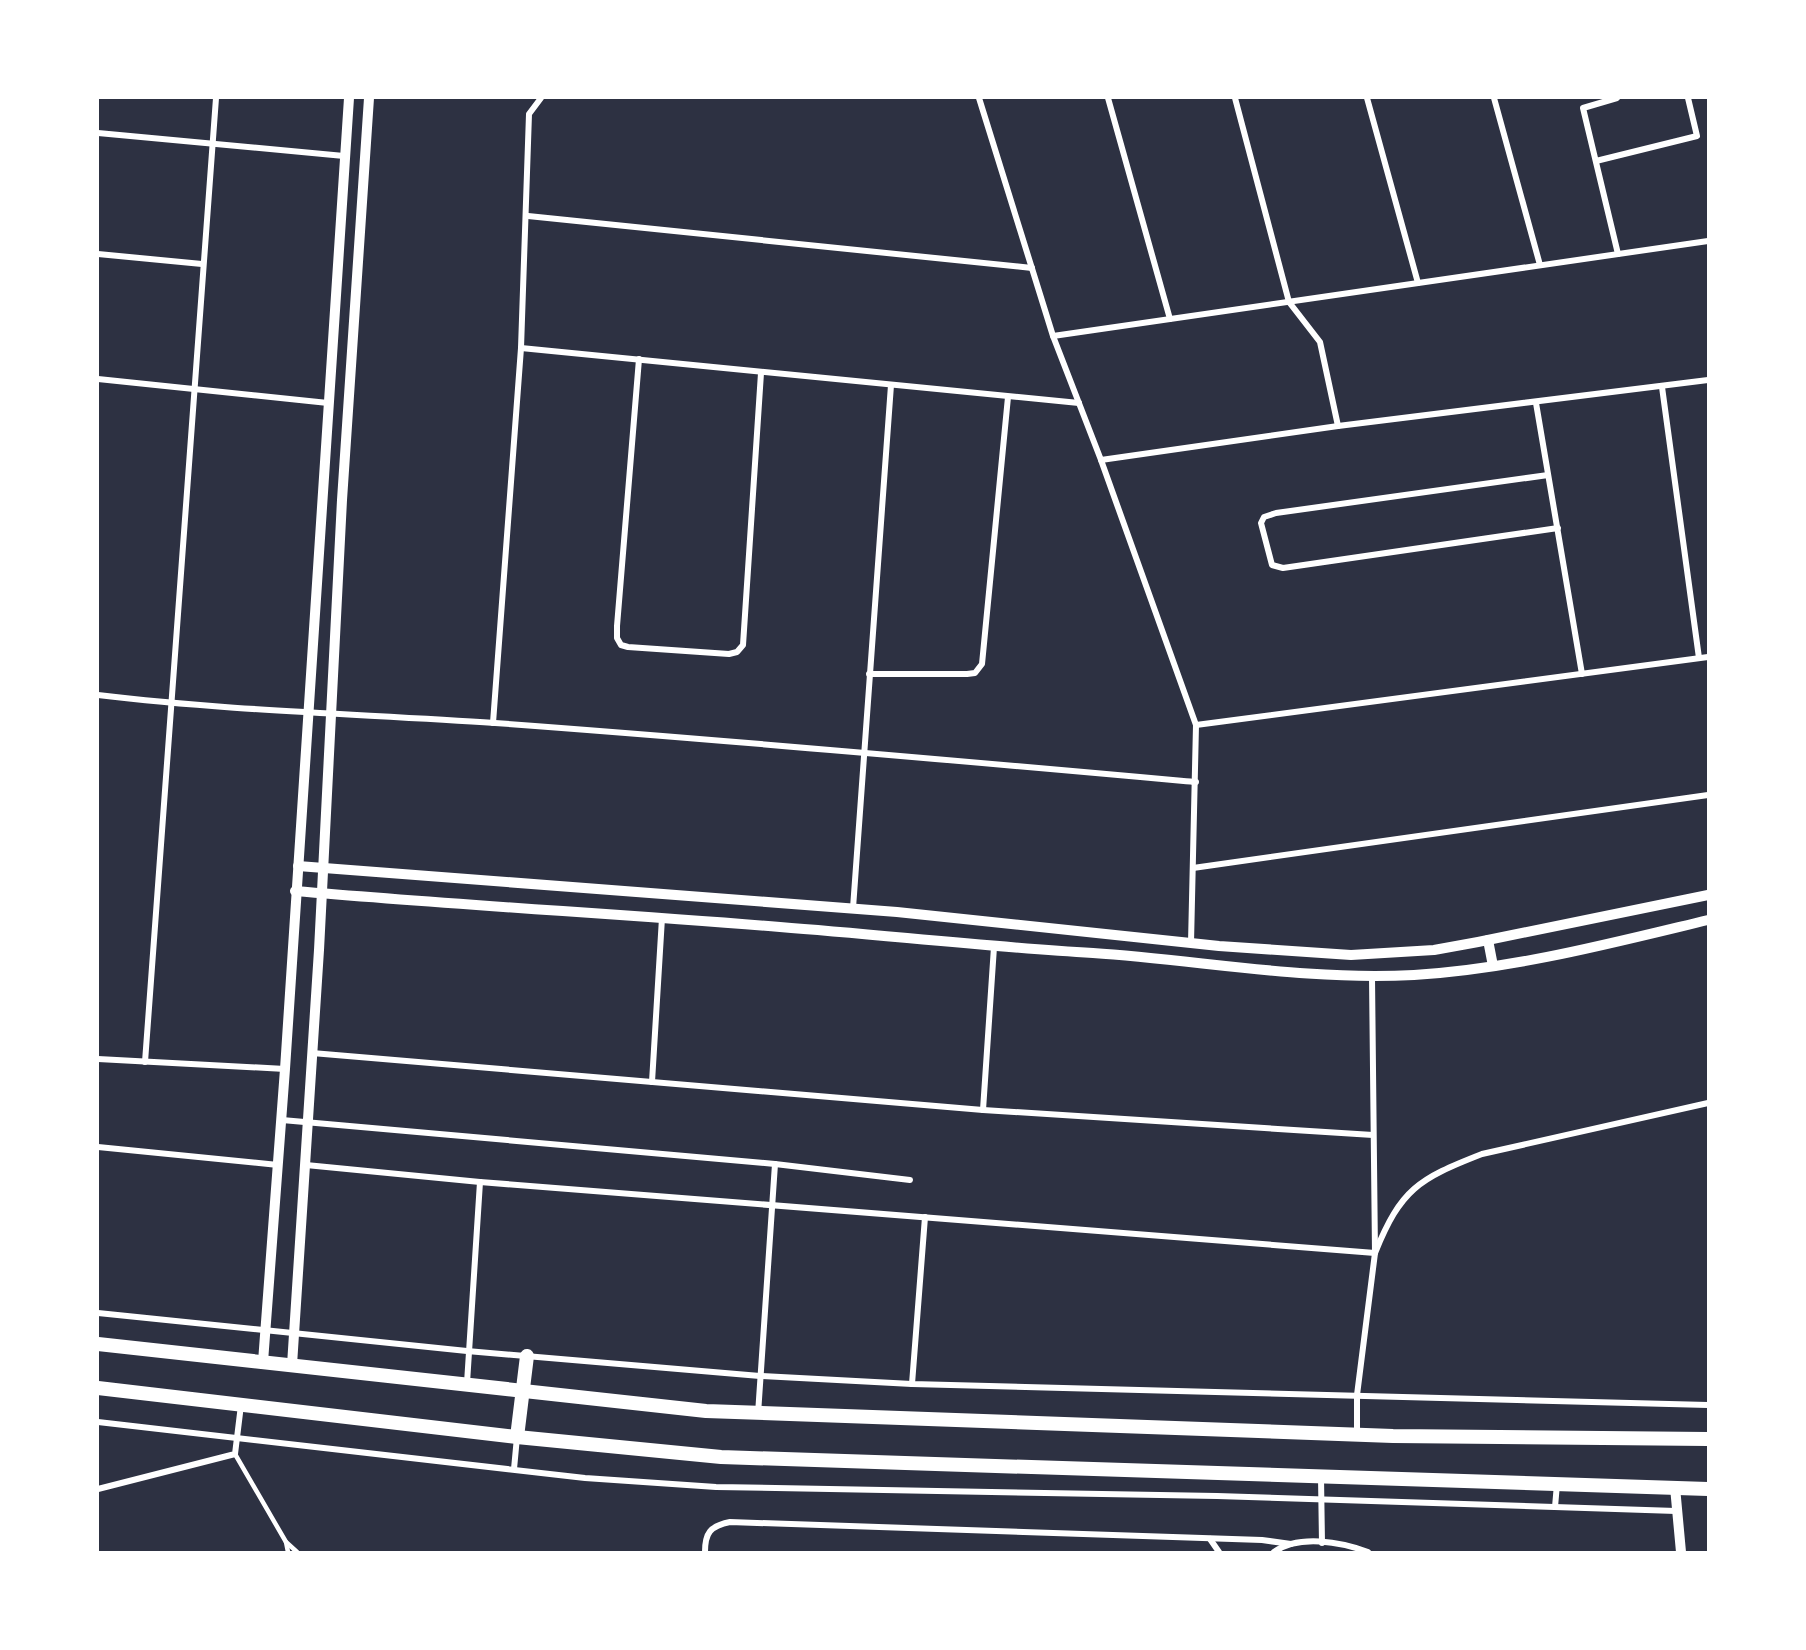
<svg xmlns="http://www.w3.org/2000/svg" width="1806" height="1650" font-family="'Public Sans',sans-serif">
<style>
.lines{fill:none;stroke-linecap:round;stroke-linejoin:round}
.service{stroke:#fff;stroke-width:4.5}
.minor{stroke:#fff;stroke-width:6}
.tertiary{stroke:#fff;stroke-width:10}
.primary{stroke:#fff;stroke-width:14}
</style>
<rect width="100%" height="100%" fill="#2d3142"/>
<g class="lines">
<g class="service">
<path d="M235,1454L286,1542L297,1552"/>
<path d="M286,1542L288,1552"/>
</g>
<g class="minor">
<path d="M979,98L1053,336L1101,460L1196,725L1191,943"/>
<path d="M1108,98L1170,319"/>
<path d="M1235,98L1289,302L1320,342L1338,426"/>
<path d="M1367,98L1418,283"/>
<path d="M1494,98L1540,265"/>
<path d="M1617,98L1583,108L1618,254"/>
<path d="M98,133L344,156"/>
<path d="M1596,161L1697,136L1688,98"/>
<path d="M528,216L1032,268"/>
<path d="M98,254L202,264"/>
<path d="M1053,336L1708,241"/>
<path d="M521,348L1079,403"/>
<path d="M639,359L617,626V638L621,645L628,647L729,654L737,652L743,645L761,373"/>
<path d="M98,379L328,403"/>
<path d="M1662,387L1699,658"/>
<path d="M1536,403L1582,674"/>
<path d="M1101,460L1338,426L1708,380"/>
<path d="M1548,475L1276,513L1264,517L1261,523L1272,565L1283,568L1558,528"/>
<path d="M869,674H967L975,673L982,664L1008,397"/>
<path d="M98,695C230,711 362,714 495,723C729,740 962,761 1196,782"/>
<path d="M493,723L521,348L529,114L541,98"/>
<path d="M1196,725L1708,657"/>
<path d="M1193,868L1708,795"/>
<path d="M853,908L891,385"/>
<path d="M312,1053L983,1110L1373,1135"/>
<path d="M98,1059L285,1069"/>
<path d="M145,1062L216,98"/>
<path d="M652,1082L662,918"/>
<path d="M983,1110L994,947"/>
<path d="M282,1120L775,1164L910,1180"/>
<path d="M98,1147L278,1165"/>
<path d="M306,1165L480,1182L1375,1253C1401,1189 1418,1179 1482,1154L1708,1103"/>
<path d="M98,1313L467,1351L760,1376L912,1384L1708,1405"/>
<path d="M467,1383L480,1182"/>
<path d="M912,1384L925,1217"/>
<path d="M758,1414L775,1164"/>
<path d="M98,1422L585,1478L716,1487L1217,1496L1676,1511"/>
<path d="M1357,1434V1395L1375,1253L1372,977"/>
<path d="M514,1469L517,1437"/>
<path d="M1321,1477L1322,1543"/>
<path d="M98,1489L235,1454L241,1405"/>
<path d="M1555,1507L1557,1484"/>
<path d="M1210,1539L1219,1552"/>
<path d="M705,1552C705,1533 710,1526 730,1522L1262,1540L1291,1544"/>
<path d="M1274,1552C1299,1534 1341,1542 1368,1552"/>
</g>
<g class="tertiary">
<path d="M298,866L897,912L1219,946L1351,955L1434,950L1478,942L1708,895"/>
<path d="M295,891C457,905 619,914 780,927C885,935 989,947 1093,953C1200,960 1306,981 1414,975C1513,969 1612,943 1708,920"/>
<path d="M1488,940L1493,966"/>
<path d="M263,1362L285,1069L349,98"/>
<path d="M292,1365L319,950L342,500L369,98"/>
<path d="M1675,1487L1681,1552"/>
</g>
<g class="primary">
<path d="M98,1344L706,1411L1393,1436L1708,1439"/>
<path d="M98,1388L517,1437L721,1457L1708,1489"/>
<path d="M517,1437L527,1356"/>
</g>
</g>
<rect width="1806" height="1650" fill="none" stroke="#ffffff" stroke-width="198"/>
</svg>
